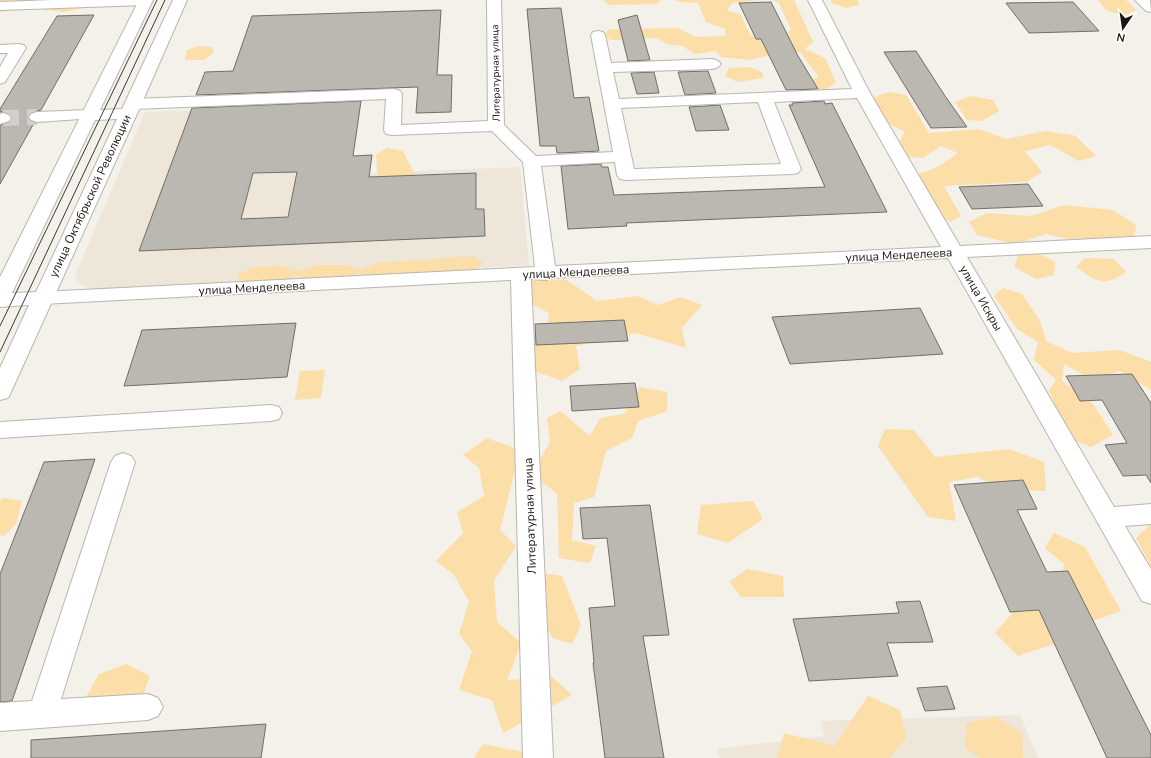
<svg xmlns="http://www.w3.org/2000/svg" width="1151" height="758" font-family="'Nunito Sans',sans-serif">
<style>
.built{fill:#ede6d9}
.green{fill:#fcdea8}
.building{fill:#bbb8b2;stroke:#716e68;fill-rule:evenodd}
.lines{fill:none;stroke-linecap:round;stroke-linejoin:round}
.minor-tunnel{stroke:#d3cfca;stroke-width:16;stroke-dasharray:16 8;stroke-linecap:butt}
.minor-casing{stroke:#b9b6b0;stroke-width:2}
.major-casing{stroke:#b9b6b0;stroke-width:2}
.minor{fill:#fff;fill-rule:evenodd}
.major{fill:#fff;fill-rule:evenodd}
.tram{stroke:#3c3a37;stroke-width:1}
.labels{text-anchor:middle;stroke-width:3;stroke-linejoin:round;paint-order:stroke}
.far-street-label{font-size:10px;fill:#161512;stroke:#fffefd}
.street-label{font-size:12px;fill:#161512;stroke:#fffefd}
</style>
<rect width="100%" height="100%" fill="#f4f0ea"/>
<g class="built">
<path d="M361,104L354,149L332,150L331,157L372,155L370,173L520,167L529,265L95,289L81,285L75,275L145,112Z"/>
<path d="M1020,715L1038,758H720L717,749L824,736L821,721Z"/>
</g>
<g class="green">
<path d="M0,0H88L82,8L66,12L45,10L36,2L7,11L0,12Z"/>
<path d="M603,0H661L657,4L609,5Z"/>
<path d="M675,0H761L732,3L727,10L741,15L750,35L771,43L774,54L750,60L721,57L716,51L694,54L683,46L667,44L656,38L611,40L602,35L610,29L678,28L695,37L726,36L725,29L706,22L698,3L679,2Z"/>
<path d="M773,0H794L813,42L805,49L825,58L836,82L825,90L806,87L810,79L819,77L800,52L784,51L778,44L791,29L779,3Z"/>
<path d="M831,0H858L859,5L846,8L831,3Z"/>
<path d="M1098,0H1126L1136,10L1123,16L1106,10Z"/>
<path d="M198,46L211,47L214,52L204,60H185L187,50Z"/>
<path d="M750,67L762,72L763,78L738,82L725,76L729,68Z"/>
<path d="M889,92L906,95L929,133L979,129L1006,139L1046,131L1076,136L1096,156L1079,161L1050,145L1025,151L1042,172L1026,182L944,186L961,216L951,222L936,215L915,176L939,166L958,153L941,146L923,158L904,157L897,145L905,132L884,121L872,98Z"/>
<path d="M970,96L993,100L999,111L982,121L967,120L955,102Z"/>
<path d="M387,148L403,151L416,177L378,182L376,155Z"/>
<path d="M1064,205L1113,210L1136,225L1134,238L1078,241L1047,234L1014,244L977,235L969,222L986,213L1031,216Z"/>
<path d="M1040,254L1055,262L1054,275L1036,279L1014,267L1018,255Z"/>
<path d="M473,256L483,263L474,271L365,277L359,273L341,279L307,281L297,275L286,282L244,284L236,276L253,267L283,266L298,271L316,265H346L361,270L378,263Z"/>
<path d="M1085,258L1114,259L1126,272C1103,288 1096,281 1076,267Z"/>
<path d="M536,279L567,280L597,301L638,296L658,305L681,297L702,305L682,328L686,348L636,333L576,346L580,369L562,381L529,369L525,347L546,339L549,313L526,301L525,286Z"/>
<path d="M1003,288L1022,294L1040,321L1046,341L1072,353L1120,350L1151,362V390L1120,371L1092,380L1064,364L1062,381L1093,404L1113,435L1091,447L1068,438L1049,390L1056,380L1034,360L1038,342L1017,329L994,296Z"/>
<path d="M325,370L321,398L295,400L300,371Z"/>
<path d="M640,387L667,392V411L638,421L632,438L606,451L594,497L574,503L572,540L596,546L590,563L559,558L557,493L531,475L550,442L547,418L560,411L590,436L600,418L624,414Z"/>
<path d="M885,429L914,430L935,457L1009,449L1044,462L1046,491L1006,490L977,477L949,482L956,521L928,517L878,446Z"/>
<path d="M487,438L520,450L500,530L516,546L494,581L497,622L521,643L507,681L549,674L572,695L503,733L492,700L459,690L472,651L459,634L469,602L454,575L436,561L463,533L457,512L484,496L479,468L463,455Z"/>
<path d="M4,498L22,501L16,524L4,536L0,535V500Z"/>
<path d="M753,501L763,519L728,543L697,534L701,505Z"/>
<path d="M1151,524V566L1136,538Z"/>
<path d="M1054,533L1085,547L1121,611L1093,621L1061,589L1064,564L1045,548Z"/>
<path d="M747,569L783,576L784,597H741L729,582Z"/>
<path d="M537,572L562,576L581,625L572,644L553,638L525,596Z"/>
<path d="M1025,598L1058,616L1060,642L1018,656L995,633Z"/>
<path d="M126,664L150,676L137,711L83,703L99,674Z"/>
<path d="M868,696L900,710L906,738L890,758H777L784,733L834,746Z"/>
<path d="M996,717L1022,734L1023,758H980L965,748L967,723Z"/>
<path d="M483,744L528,753V758H474Z"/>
</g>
<g class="building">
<path d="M771,2L798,56L818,89L786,90L761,39H756L739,3Z"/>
<path d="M1073,2L1099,31L1029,33L1006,3Z"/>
<path d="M561,8L574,98L589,97L599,151L559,153H557L556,146H540L527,9Z"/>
<path d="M441,10L437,75H452L451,112L416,113L418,87L196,95L205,72L233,71L252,16Z"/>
<path d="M94,15L41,110L31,113L28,116L30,121L34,123L0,184V125L9,122L12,119L9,114L3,112H0V109L57,16Z"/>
<path d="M637,15L650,60L628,61L618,20Z"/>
<path d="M916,51L945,96L967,127L931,128L884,52Z"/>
<path d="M708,71L716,93L685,95L678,72Z"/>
<path d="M654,72L659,93L637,94L631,73Z"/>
<path d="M361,101L353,156L372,155L369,177L476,173V209H484L485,236L139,251L192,108ZM297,172L288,217L241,219L253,173Z"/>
<path d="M824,101L825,104L832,103L887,212L626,223L627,226L568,229L561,166L601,164L602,167H608L614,195L825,187L789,105H793L792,103Z"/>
<path d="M720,105L729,130L696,131L689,107Z"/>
<path d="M1028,184L1043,206L972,209L959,187Z"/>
<path d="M920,308L943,354L790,364L772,317Z"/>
<path d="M624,320L628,341L536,345L535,324Z"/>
<path d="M296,323L287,377L124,386L142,330Z"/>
<path d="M1132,374L1151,403V483L1146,475L1123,476L1105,445L1127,443L1102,400L1080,401L1066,376Z"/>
<path d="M635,383L639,407L572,411L570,386Z"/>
<path d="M95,459L12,701L0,702V574L44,462Z"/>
<path d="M1023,480L1037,509L1017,510L1047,572L1068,571L1151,735V758H1107L1039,610L1010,612L954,485Z"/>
<path d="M650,505L669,635L643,636L664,758H605L593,663H594L589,608L615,606L607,538L583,539L580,508Z"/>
<path d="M920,601L933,642L887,643L898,676L809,681L793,619L899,613L896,602Z"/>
<path d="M947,686L955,709L925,711L917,688Z"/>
<path d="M266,724L261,758H31V740Z"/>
</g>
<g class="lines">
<path class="minor-tunnel" d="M3,118L37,117"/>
<defs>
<g id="minor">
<path d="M53,0H151L152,1L150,4L145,5L0,10V2Z"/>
<path d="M487,0H501L504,125L536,156L613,152L591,35L593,32L598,31L603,32L605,35L611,63L713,59L718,61L721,64L718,67L713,69L613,72L619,99L852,89L808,0H822L870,93L960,246L1151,236V248L967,257L1114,507L1151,504V524L1125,526L1151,569V604L1142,601L948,258L553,278L546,280L531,279L553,758H523L511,280L42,304L35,303L32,298L35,293L42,292L535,267L523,162L492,131L392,135L386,134L384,130L386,99L133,109L127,107L125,104L127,101L133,99L394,89L400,91L402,94L401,125L488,121ZM857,98L941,247L555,266L541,166L615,162L617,175L620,179L626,180L792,174L798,173L801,169L774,102ZM758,102L781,164L634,169L621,108Z"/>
<path d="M1135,0H1150L1151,12L1146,11Z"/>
<path d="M19,44L24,45L26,48L5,82L0,84V67L8,53H0V45Z"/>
<path d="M89,110L95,112L97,115L95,118L37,122L31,120L29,117L31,114L37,112Z"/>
<path d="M3,113L9,115L11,118L9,121L0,124V114Z"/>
<path d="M271,405L279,407L282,413L279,419L271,421L0,438V422Z"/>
<path d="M123,453L131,456L135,462L61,699L148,694L158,698L163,707L158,716L148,720L0,731V703L32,701L111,462L115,456Z"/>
</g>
<path id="major" d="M139,0H153L100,110L122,109L173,0H187L137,114L11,392L8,398L0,400V368L29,305L0,307V277ZM117,119L36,292L12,293L95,120Z"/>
</defs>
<use href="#minor" class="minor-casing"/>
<use href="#major" class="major-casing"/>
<use href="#minor" class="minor"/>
<use href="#major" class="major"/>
<g class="tram">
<path d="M0,326L157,0"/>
<path d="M0,352L165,0"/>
</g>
</g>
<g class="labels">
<g class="far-street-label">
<text transform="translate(495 73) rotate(-91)" y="4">Литературная улица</text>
</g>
<g class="street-label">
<text transform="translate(90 196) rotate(-65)" y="4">улица Октябрьской Революции</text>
<text transform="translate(899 255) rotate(-3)" y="4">улица Менделеева</text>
<text transform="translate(576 272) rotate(-3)" y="4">улица Менделеева</text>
<text transform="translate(252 288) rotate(-3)" y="4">улица Менделеева</text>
<text transform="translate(981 298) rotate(60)" y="4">улица Искры</text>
<text transform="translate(530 516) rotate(-92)" y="4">Литературная улица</text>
</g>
</g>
<g transform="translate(1123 28) rotate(193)" stroke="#fffefd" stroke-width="3" paint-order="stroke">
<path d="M0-3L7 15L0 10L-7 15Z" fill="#161512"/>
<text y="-6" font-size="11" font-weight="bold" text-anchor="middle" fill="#161512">N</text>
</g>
</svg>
